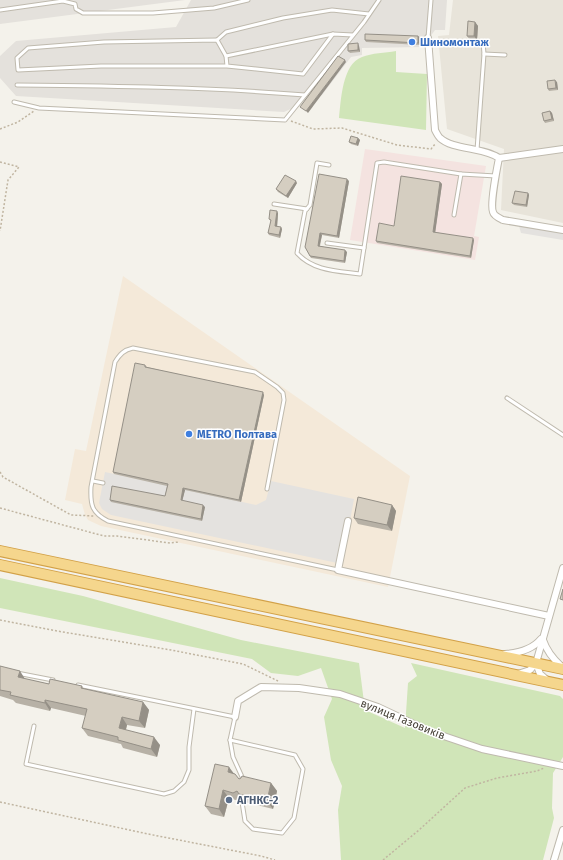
<svg xmlns="http://www.w3.org/2000/svg" width="563" height="860" font-family="'Fira Sans',sans-serif">
<style>
.residential{fill:#e8e4da}
.commercial{fill:#f4e9d9}
.industrial{fill:#e4e1dc}
.medical{fill:#f4e3e0}
.green{fill:#d0e5b8}
.parking{fill:#e4e2df}
.lines{fill:none;stroke-linecap:round;stroke-linejoin:round}
.service-casing{stroke:#bfbaae;stroke-width:5}
.minor-casing{stroke:#bfbaae;stroke-width:8}
.trunk-casing{stroke:#d2a148;stroke-width:12}
.path{stroke:#c0b5a1;stroke-width:1.5;stroke-dasharray:2 2;stroke-linecap:butt}
.service{stroke:#fff;stroke-width:3}
.minor{stroke:#fff;stroke-width:6}
.trunk{stroke:#f5d68d;stroke-width:10}
.wall{fill:#b7b1a6}
.shaded-wall{fill:#959087}
.building{fill:#d5cec1;stroke:#959087}
.shop-dot{fill:#3f7fe0;stroke:#fff;stroke-width:1.5}
.service-dot{fill:#5c6f8a;stroke:#fff;stroke-width:1.5}
.labels{text-anchor:middle;stroke-width:3;stroke-linejoin:round;paint-order:stroke}
.shop-label{font-size:11px;font-weight:bold;fill:#366cbe;stroke:#fff;text-anchor:start}
.street-label{font-size:11px;fill:#484339;stroke:#fff}
.service-label{font-size:11px;font-weight:bold;fill:#4e5e75;stroke:#fff;text-anchor:start}
</style>
<rect width="100%" height="100%" fill="#f4f2eb"/>
<path class="residential" d="M453,0H563V223L501,210L504,149L447,129L438,36L449,35Z"/>
<path class="commercial" d="M123,276L410,476L388,587L101,526L88,520L85,515L82,504L65,500L75,449L86,451Z"/>
<g class="industrial">
<path d="M0,0H185L0,24Z"/>
<path d="M191,0H447L445,30H435L423,47L362,48V55L351,57L322,95L284,112L16,96L0,78V56L16,41L176,27Z"/>
</g>
<path class="medical" d="M365,149L486,166L474,236L479,237L475,260L350,240Z"/>
<g class="green">
<path d="M396,51V72L427,74L426,130L339,118C341,101 342,64 362,57C372,53 385,53 396,51Z"/>
<path d="M0,578L83,596L241,640L359,663L365,710L405,728L408,683L417,676L411,663L560,696L563,699V757L553,773L552,808L554,818L543,860H341L338,810L342,786L331,760L324,717L332,699L321,668L298,676L271,673L252,659L0,608Z"/>
</g>
<g class="parking">
<path d="M519,226L563,233V240L521,233Z"/>
<path d="M105,472L256,505L266,500L271,481L354,499L342,564L111,515L102,509L99,503Z"/>
</g>
<g class="lines">
<defs>
<g id="service">
<path d="M0,10L63,1L75,4L76,9L83,13H153L214,8L248,0"/>
<path d="M428,38L431,0"/>
<path d="M217,40L226,32L283,18L332,10L369,14"/>
<path d="M484,54L505,55"/>
<path d="M226,56L333,34L353,35"/>
<path d="M227,66L226,56L217,40L104,42L28,48L17,58L18,70L101,66H227L303,74L333,34"/>
<path d="M17,85C113,86 209,87 305,95"/>
<path d="M14,102L39,108L285,120L364,22L379,0"/>
<path d="M477,150L484,54L483,42"/>
<path d="M329,165L317,163L310,205L305,211L297,253C313,271 338,271 360,274L377,163L384,162L461,174"/>
<path d="M274,204L307,209"/>
<path d="M454,215L461,174L496,176"/>
<path d="M327,243L364,248"/>
<path d="M507,398L563,435"/>
<path d="M93,481L103,483"/>
<path d="M267,489L284,400L283,393L277,387L255,372L133,348C124,350 120,354 115,362L91,487C90,505 92,513 108,521L338,570"/>
<path d="M17,673L53,680"/>
<path d="M78,685L235,717L230,740L233,757L243,779"/>
<path d="M34,726L26,764L164,794L174,791L184,782L189,770V747L194,709"/>
<path d="M230,740L295,755L303,769L294,818L282,833L253,829L245,821L242,802"/>
</g>
<g id="minor">
<path d="M428,38L435,130C436,132 438,136 440,138C453,150 483,147 499,158C497,168 490,205 493,212C494,216 499,218 503,220L563,230"/>
<path d="M499,158L563,149"/>
<path d="M348,521L338,570L549,616"/>
<path d="M543,640C547,652 553,659 562,667"/>
<path d="M505,654C519,653 532,650 541,639"/>
<path d="M536,663L540,674L548,681"/>
<path d="M518,674L530,670L536,663L563,568"/>
<path d="M235,717L238,701L261,687L299,688L340,694L378,707L429,731L482,749L563,766"/>
<path d="M554,860L563,830"/>
</g>
<g id="trunk">
<path d="M0,551L563,669"/>
<path d="M0,565L563,685"/>
</g>
</defs>
<use href="#service" class="service-casing"/>
<use href="#minor" class="minor-casing"/>
<use href="#trunk" class="trunk-casing"/>
<g class="path">
<path d="M291,121L313,129L342,128L397,145L431,149L436,143"/>
<path d="M0,129L18,122L34,111"/>
<path d="M0,162L19,167L8,180L0,231"/>
<path d="M0,472L3,477L71,515L94,516"/>
<path d="M0,508L104,536H117L170,543L179,542"/>
<path d="M0,620L57,631L171,650L243,664L278,681"/>
<path d="M0,802L148,834L261,856L275,860"/>
<path d="M383,860L419,830L465,788L497,778L537,771L544,768"/>
</g>
<use href="#service" class="service"/>
<use href="#minor" class="minor"/>
<use href="#trunk" class="trunk"/>
</g>
<g class="wall">
<path d="M475,22L478,26L477,40H470L467,36Z"/>
<path d="M418,36L420,38V45L366,42L365,40Z"/>
<path d="M359,46L360,52L350,53L348,51Z"/>
<path d="M557,82L558,90L549,91L548,89Z"/>
<path d="M550,111L552,113L554,121L545,123L544,121Z"/>
<path d="M358,138L360,140L358,146L351,144L349,142Z"/>
<path d="M349,181L339,238L322,235L320,246L347,252L345,263L311,258L305,247Z"/>
<path d="M440,182L442,184L435,232L474,240L471,258L377,243L376,241L394,226Z"/>
<path d="M297,183L288,198L278,192L276,189Z"/>
<path d="M528,193L529,195L527,207L514,205L512,203Z"/>
<path d="M278,213L277,226L282,229L280,238L269,235L268,233L271,221L269,219Z"/>
<path d="M145,365L147,367L264,395L241,502L185,490L182,501L205,507L202,521L111,502L110,500L165,496L167,486L114,474L113,472Z"/>
<path d="M392,505L396,511L392,531L358,524L354,518Z"/>
<path d="M0,666L25,679L49,684L82,686L84,689L143,702L149,710L145,728L127,725L126,730L160,745L157,757L123,748L121,744L88,736L82,728L86,716L51,708L50,711L16,703L13,700L0,696Z"/>
<path d="M234,774L239,779L271,783L277,791L273,809L245,802L243,799L239,801L229,798L224,817L211,814L205,806Z"/>
</g>
<g class="shaded-wall">
<path d="M475,22L478,26L477,40L474,36Z"/>
<path d="M418,36L420,38V45L418,43Z"/>
<path d="M358,43L359,46L360,52L358,50Z"/>
<path d="M345,60L346,62L308,113L306,111Z"/>
<path d="M555,80L557,82L558,90L556,88Z"/>
<path d="M550,111L552,113L554,121L552,119Z"/>
<path d="M358,138L360,140L358,146L356,144Z"/>
<path d="M347,179L349,181L339,238L337,236Z"/>
<path d="M296,181L297,183L288,198L286,196Z"/>
<path d="M440,182L442,184L435,234L433,232Z"/>
<path d="M528,193L529,195L527,207L526,205Z"/>
<path d="M277,211L278,213L277,228L275,226Z"/>
<path d="M281,227L282,229L280,238L279,235Z"/>
<path d="M320,233L322,235L319,248L318,246Z"/>
<path d="M473,238L474,240L471,258L470,256Z"/>
<path d="M345,250L347,252L345,263L344,261Z"/>
<path d="M263,392L264,395L241,502L239,500Z"/>
<path d="M183,488L185,490L182,502L181,500Z"/>
<path d="M203,505L205,507L202,521L201,519Z"/>
<path d="M392,505L396,511L392,531L387,525Z"/>
<path d="M20,671L25,679L18,677Z"/>
<path d="M45,700L51,708L50,711L45,703Z"/>
<path d="M143,702L149,710L145,728L139,721Z"/>
<path d="M122,717L127,725L124,736L119,728Z"/>
<path d="M154,737L160,745L157,757L151,749Z"/>
<path d="M229,767L235,775L228,772Z"/>
<path d="M271,783L277,791L273,809L267,801Z"/>
<path d="M223,790L229,798L224,817L219,809Z"/>
</g>
<g class="building">
<path d="M468,21L475,22L474,36H467Z"/>
<path d="M365,34L418,36V43L365,40Z"/>
<path d="M358,43V50L348,51V44Z"/>
<path d="M338,56L345,60L306,111L300,107Z"/>
<path d="M555,80L556,88L548,89L547,81Z"/>
<path d="M550,111L552,119L544,121L542,113Z"/>
<path d="M351,136L358,138L356,144L349,142Z"/>
<path d="M319,174L347,179L337,236L320,233L318,246L345,250L344,261L310,256L305,247Z"/>
<path d="M285,175L296,181L286,196L276,189Z"/>
<path d="M401,176L440,182L433,232L473,238L470,256L376,241L379,223L394,226Z"/>
<path d="M515,191L528,193L526,205L512,203Z"/>
<path d="M270,210L277,211L275,226L281,227L279,235L268,233L271,220L269,219Z"/>
<path d="M135,363L145,365V367L263,392L239,500L183,488L181,500L203,505L201,519L110,500L112,486L165,496L168,484L113,472Z"/>
<path d="M358,497L392,505L387,525L354,518Z"/>
<path d="M563,589V600L560,599Z"/>
<path d="M0,666L20,671L18,677L49,684L50,679L82,686L81,688L143,702L139,721L122,717L119,728L154,737L151,749L118,740V737L82,728L87,709L45,700V703L10,695L11,692L0,690Z"/>
<path d="M215,764L229,767L228,772L235,774L239,779L241,778L242,776L271,783L267,801L239,794L237,791L233,793L223,790L219,809L205,806Z"/>
</g>
<g class="shop-dot">
<circle cx="412" cy="42" r="4"/>
<circle cx="189" cy="434" r="4"/>
</g>
<circle class="service-dot" cx="229" cy="800" r="4"/>
<g class="labels">
<g class="shop-label">
<text x="420" y="46">Шиномонтаж</text>
<text x="197" y="438">METRO Полтава</text>
</g>
<g class="street-label">
<text transform="translate(403 719) rotate(22)" y="4">вулиця Газовиків</text>
</g>
<g class="service-label">
<text x="237" y="804">АГНКС-2</text>
</g>
</g>
</svg>
